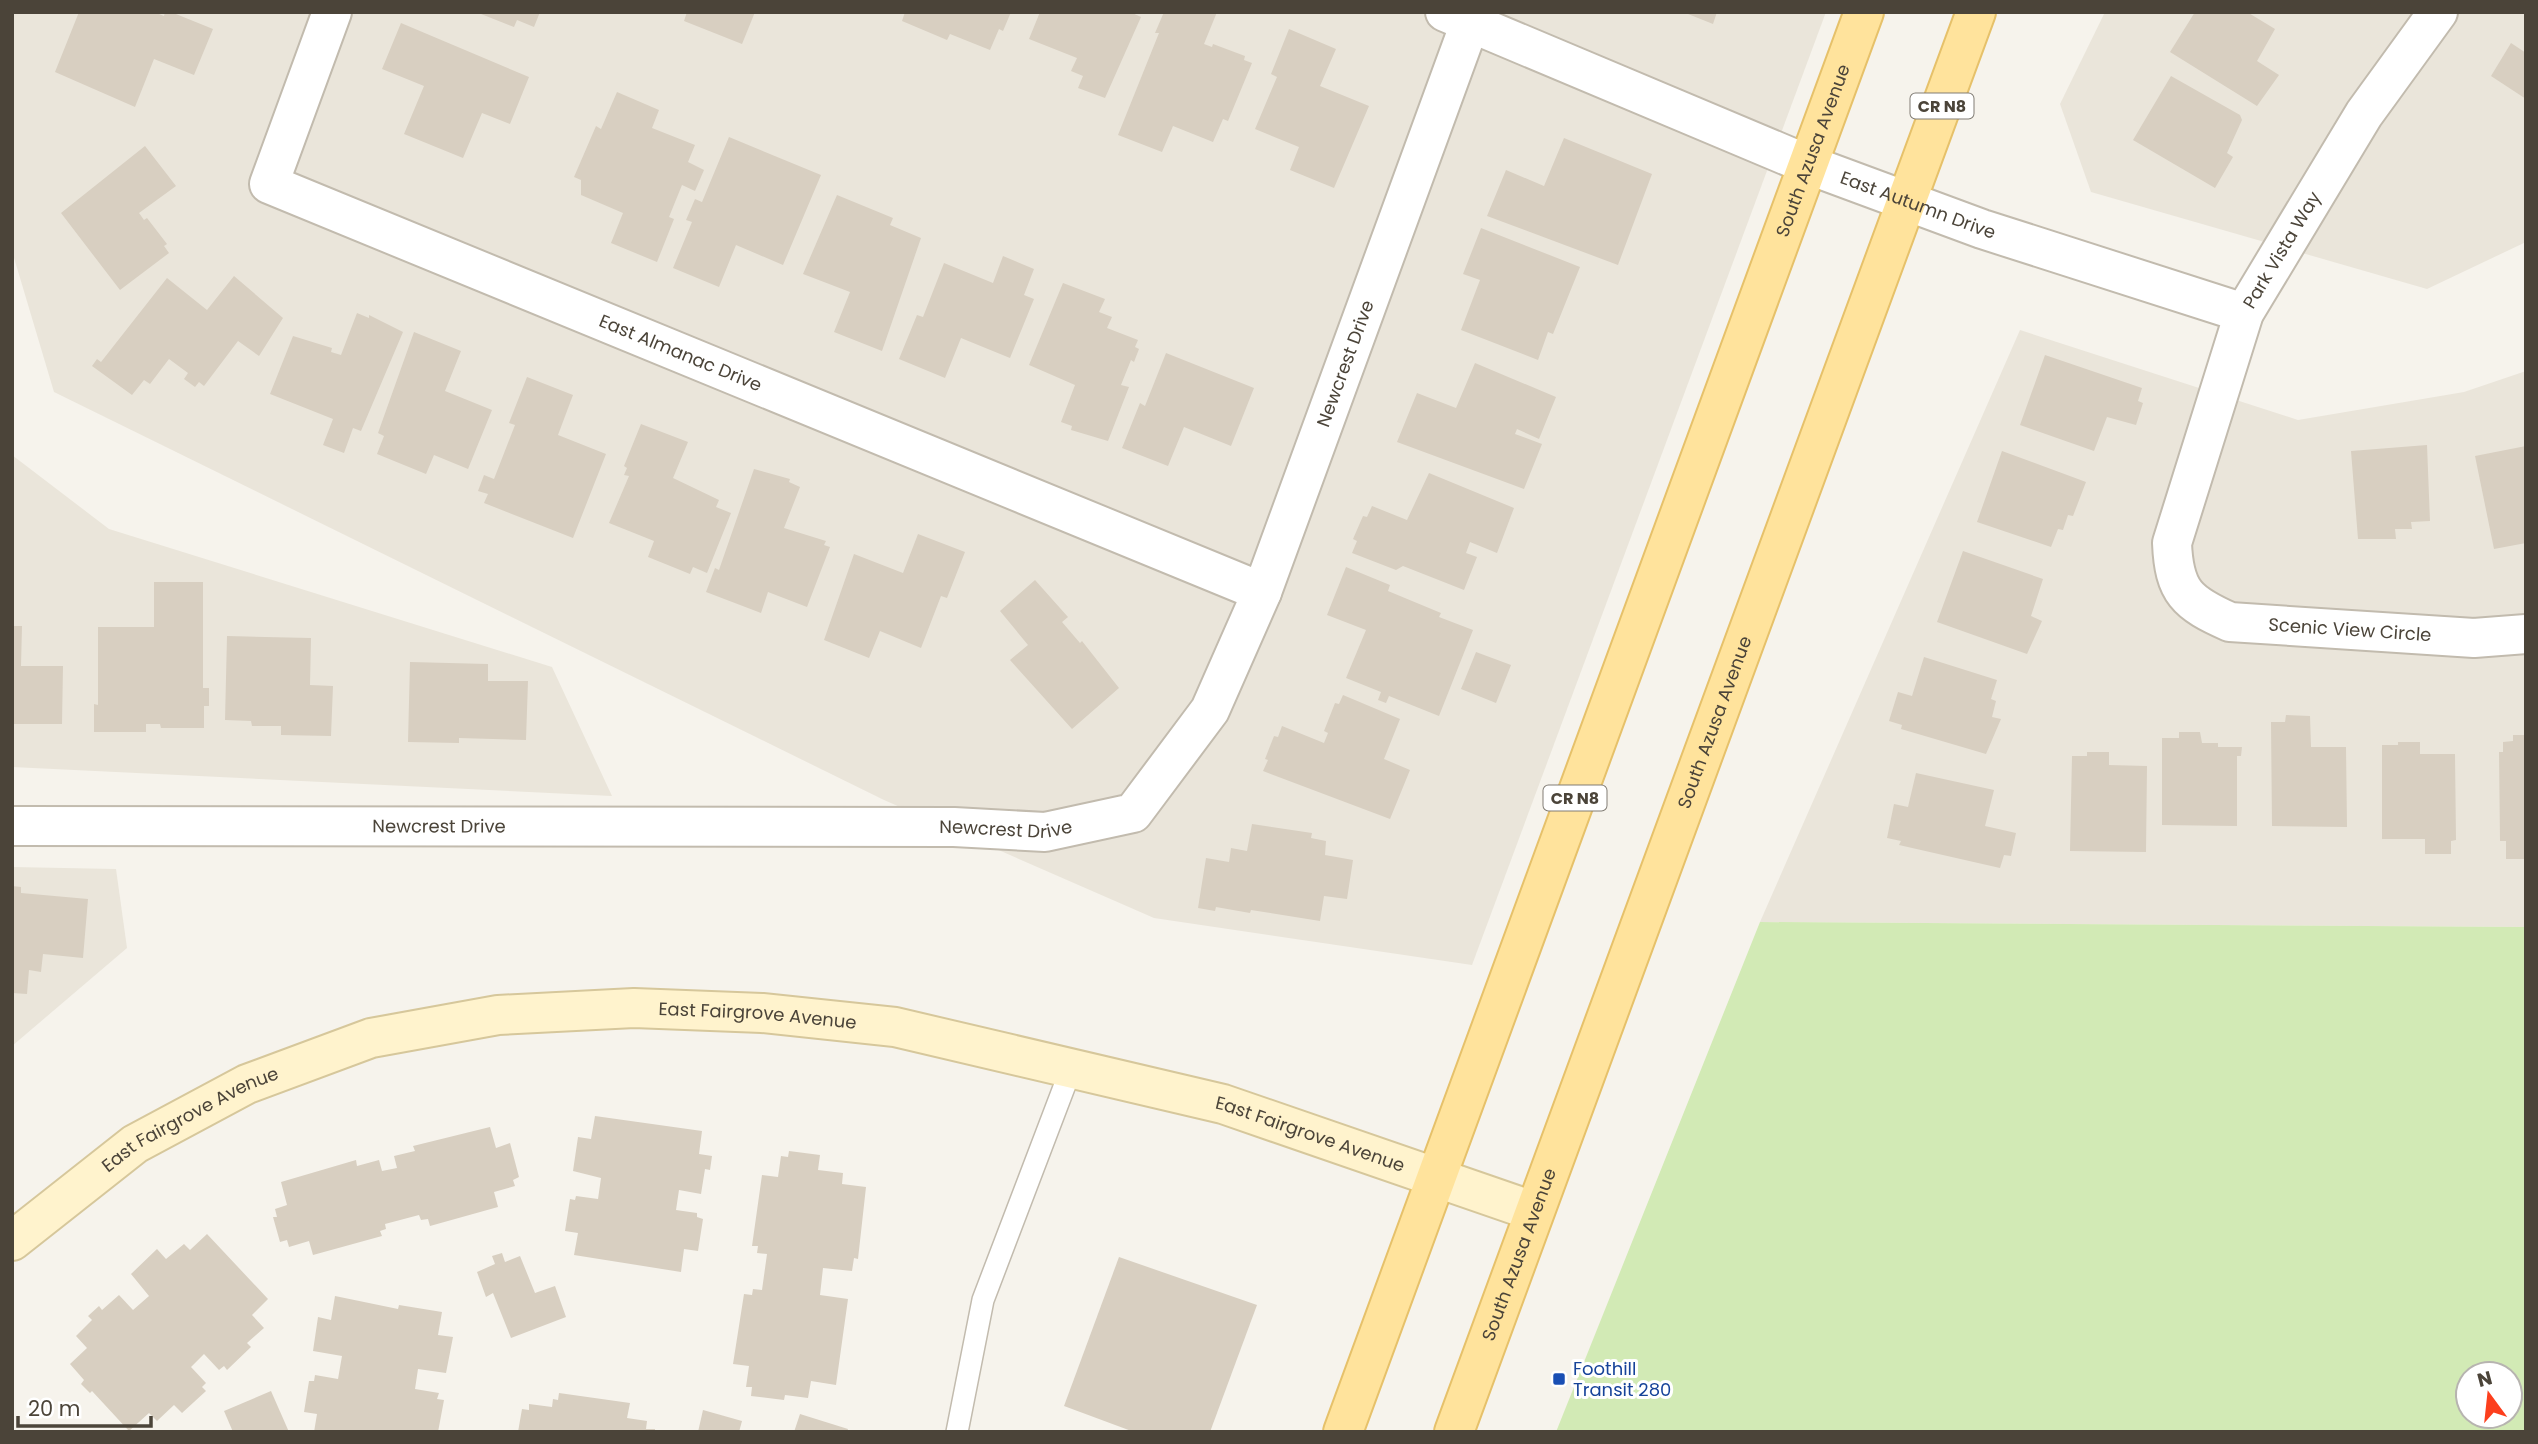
<svg xmlns="http://www.w3.org/2000/svg" width="2538" height="1444" font-family="Poppins,sans-serif">
<style>
.residential{fill:#eae5da}
.green{fill:#d2eab5;fill-rule:evenodd}
.building{fill:#d8cfc1}
.lines{fill:none;stroke-linecap:round;stroke-linejoin:round}
.lane-casing{stroke:#c2bbae;stroke-width:24}
.street-casing{stroke:#c2bbae;stroke-width:42}
.secondary-casing{stroke:#d6c79b;stroke-width:42}
.primary-casing{stroke:#e6c16a;stroke-width:42}
.lane{stroke:#fff;stroke-width:21}
.street{stroke:#fff;stroke-width:38}
.secondary{stroke:#fff3cd;stroke-width:38}
.primary{stroke:#ffe39c;stroke-width:38}
.transit-dot{fill:#1a4fb4;stroke:#fff;stroke-width:2.5}
.labels{text-anchor:middle;stroke-width:6;stroke-linejoin:round;paint-order:stroke}
.shield{fill:#fff;stroke:#817c74;stroke-width:2}
.shield-label{font-size:16px;font-weight:bold;fill:#4b4439}
.street-label{font-size:18px;fill:#4b4439;stroke:#fff}
.transit-label{font-size:18px;fill:#164399;stroke:#fff;text-anchor:start}
</style>
<rect width="100%" height="100%" fill="#f6f3ec"/>
<g class="residential">
<path d="M12,12H1826L1472,965L1154,918L884,800L54,392L12,251Z"/>
<path d="M2105,12H2526V242L2427,289L2091,192L2060,104Z"/>
<path d="M2020,330L2298,420L2464,392L2526,371V927L1760,922Z"/>
<path d="M12,455L109,529L552,667L612,796L12,767Z"/>
<path d="M12,867L116,869L127,948L12,1046Z"/>
</g>
<path class="green" d="M1760,922L2526,927V1432H1556ZM2468,1374H2510V1416H2468Z"/>
<g class="building">
<path d="M79,12H154L164,16L165,12H171L213,29L194,75L154,59L135,107L55,72Z"/>
<path d="M476,12H540L534,27L517,20L514,27Z"/>
<path d="M687,12H755L742,44L684,21Z"/>
<path d="M905,12H1011L1003,31L999,29L990,50L950,34L947,40L902,21Z"/>
<path d="M1040,12H1130L1141,17L1105,98L1078,88L1083,76L1071,71L1077,58L1029,39Z"/>
<path d="M1164,12H1217L1204,44L1212,47L1213,44L1245,56L1244,60L1252,63L1228,121L1223,119L1213,142L1173,126L1162,152L1118,135L1159,33H1155Z"/>
<path d="M1683,12H1717L1713,24Z"/>
<path d="M2195,12H2247L2275,29L2257,61L2279,75L2257,106L2170,52Z"/>
<path d="M401,23L529,77L510,124L482,113L463,158L404,134L424,86L382,69Z"/>
<path d="M1289,29L1336,49L1320,86L1369,106L1334,188L1290,170L1299,147L1255,129L1277,77L1271,74Z"/>
<path d="M2511,43L2526,53V99L2491,76Z"/>
<path d="M2171,76L2240,115L2242,120L2227,153L2233,157L2215,188L2133,140Z"/>
<path d="M617,92L659,110L652,128L695,145L688,162L704,170L695,191L682,185L669,217L674,219L657,262L611,243L623,213L581,195V180L574,177L596,126L601,129Z"/>
<path d="M729,137L821,175L783,265L736,245L719,287L673,268L692,222L686,220L695,199L702,202Z"/>
<path d="M1564,138L1652,174L1618,265L1487,216L1506,170L1544,186Z"/>
<path d="M145,146L176,186L139,213L144,220L147,218L167,244L164,246L169,253L120,290L61,213Z"/>
<path d="M837,195L893,218L890,225L921,238L882,351L834,332L850,292L803,274Z"/>
<path d="M1481,228L1580,267L1553,334L1548,332L1538,360L1461,330L1480,280L1463,274Z"/>
<path d="M1003,256L1034,269L1024,295L1034,299L1010,358L961,338L945,378L899,359L917,315L923,317L944,263L993,283Z"/>
<path d="M234,276L283,318L259,356L238,341L204,386L199,382L195,387L184,379L188,373L169,359L150,384L144,380L132,395L92,366L97,359L101,362L167,278L207,310Z"/>
<path d="M1063,283L1105,299L1099,312L1112,317L1107,328L1138,340L1135,347L1139,349L1134,362L1131,360L1121,385L1129,387L1108,441L1071,430L1072,426L1061,422L1075,385L1029,365Z"/>
<path d="M357,313L369,318V315L403,332L361,431L353,428L344,453L323,445L333,419L270,394L293,336L332,348L331,352L341,355Z"/>
<path d="M414,332L461,351L445,391L492,410L468,469L434,455L426,474L377,454L384,436L378,433Z"/>
<path d="M1166,353L1254,388L1231,446L1184,427L1168,466L1122,448L1140,403L1145,406Z"/>
<path d="M2045,355L2142,388L2138,401L2143,403L2136,425L2107,417L2094,451L2020,425Z"/>
<path d="M1475,363L1556,397L1539,439L1517,429L1515,434L1542,444L1524,489L1397,442L1417,393L1456,408Z"/>
<path d="M527,377L573,395L558,435L606,454L573,538L484,503L488,494L478,491L484,475L494,479L515,425L509,423Z"/>
<path d="M641,424L688,442L673,478L719,500L716,507L731,513L707,573L693,567L690,574L648,557L654,541L609,523L629,476L624,475L627,468L624,466Z"/>
<path d="M2427,445L2430,521L2411,522L2412,529H2395L2396,539H2358L2351,451Z"/>
<path d="M2526,446V543L2494,549L2475,456Z"/>
<path d="M2002,451L2086,482L2073,516L2068,515L2063,530L2058,529L2051,547L1977,522Z"/>
<path d="M754,469L790,479L789,482L800,487L784,528L826,541L824,545L830,547L807,607L768,592L761,613L706,592L715,568L719,570L720,567Z"/>
<path d="M1429,473L1514,508L1497,553L1470,542L1466,553L1477,557L1464,590L1403,566L1396,570L1352,553L1357,541L1353,539L1363,516L1367,517L1372,506L1407,520Z"/>
<path d="M918,534L965,552L947,598L941,596L921,648L880,631L869,658L824,640L854,554L903,573Z"/>
<path d="M1963,551L2043,579L2031,616L2042,621L2027,654L1937,622Z"/>
<path d="M1346,567L1390,585L1388,591L1441,613L1439,617L1473,630L1439,716L1389,696L1386,703L1378,700L1381,692L1346,678L1366,630L1327,615Z"/>
<path d="M1035,580L1068,617L1062,622L1080,643L1082,641L1119,688L1072,729L1010,660L1028,645L1000,611Z"/>
<path d="M154,582H203V688H209V706H204V728H161L160,724H146V732H94V704L98,705V627H154Z"/>
<path d="M12,626H22L21,666H63L62,724H12Z"/>
<path d="M227,636L311,638L310,685L333,686L331,736L281,735V726H252L251,721L225,720Z"/>
<path d="M1476,652L1511,665L1496,703L1461,689Z"/>
<path d="M1924,657L1997,680L1991,699L1996,701L1992,717L2001,719L1986,754L1901,729L1902,725L1889,721L1898,692L1912,696Z"/>
<path d="M410,662L488,664V681H528L526,740L459,738V743L408,742Z"/>
<path d="M1343,695L1400,719L1384,759L1410,770L1390,819L1263,771L1268,760L1265,759L1274,736L1278,737L1282,726L1324,743L1328,733L1324,731L1335,703L1339,704Z"/>
<path d="M2286,715L2310,716L2311,747H2346L2347,827L2272,826L2271,722H2285Z"/>
<path d="M2179,732H2200L2202,743H2218V747H2242L2241,756H2237V826L2162,825V738H2179Z"/>
<path d="M2513,735H2526V859H2506V841H2500L2499,752H2503V742L2513,741Z"/>
<path d="M2398,742H2420V754H2455L2456,840L2451,841V854H2425V839H2382V745H2398Z"/>
<path d="M2087,752H2109V765L2147,766L2146,852L2070,851L2072,756H2087Z"/>
<path d="M1916,773L1994,790L1985,826L2016,833L2011,856L2004,855L2000,868L1899,845L1901,841L1887,838L1894,804L1908,807Z"/>
<path d="M1252,824L1312,833L1311,838L1326,841L1325,855L1353,860L1347,899L1324,896L1320,921L1251,910L1250,913L1216,907L1215,911L1198,908L1206,858L1229,862L1231,848L1247,851Z"/>
<path d="M12,886L21,887V893L88,899L83,958L43,954L41,972L29,970L27,994L12,993Z"/>
<path d="M595,1116L702,1131L699,1154L712,1156L710,1170L705,1169L701,1194L679,1190L676,1210L697,1213V1217L703,1219L698,1251L684,1249L681,1272L574,1255L578,1233L565,1231L570,1199L575,1200L576,1196L598,1199L601,1178L573,1171L578,1137L591,1139Z"/>
<path d="M490,1127L496,1148L510,1143L519,1177L513,1180L515,1186L494,1192L498,1207L430,1226L428,1219L421,1220L419,1215L385,1224L386,1229L380,1231L382,1236L313,1255L309,1241L289,1247L287,1240L280,1242L273,1217H277L275,1209L287,1205L281,1182L356,1160L357,1166L379,1160L382,1171L397,1168L394,1156L415,1151L413,1146Z"/>
<path d="M789,1151L820,1155L818,1170L843,1173L842,1184L866,1187L858,1259L854,1258L852,1271L823,1268L820,1295L848,1299L836,1385L811,1381L808,1398L785,1395L784,1400L751,1396L752,1387H746L749,1366L733,1364L744,1294L752,1295L753,1289L762,1290L767,1254L757,1253L758,1246H752L762,1175L778,1177L781,1156L788,1157Z"/>
<path d="M207,1234L268,1299L252,1315L264,1328L247,1343L251,1347L227,1370L224,1366L219,1370L204,1354L191,1367L206,1383L202,1387L206,1391L182,1413L174,1405L157,1421L149,1413L129,1431L92,1391L90,1393L81,1384L84,1380L70,1364L87,1348L76,1336L92,1320L88,1316L99,1306L102,1310L119,1295L133,1310L149,1296L131,1274L157,1249L166,1259L184,1244L190,1250Z"/>
<path d="M502,1253L505,1262L520,1256L535,1293L555,1286L566,1317L511,1338L493,1293L486,1297L477,1272L495,1264L492,1256Z"/>
<path d="M1119,1257L1257,1305L1210,1432H1134L1064,1406Z"/>
<path d="M335,1296L398,1309L399,1305L442,1312L438,1335L453,1337L446,1373L418,1369L415,1389L439,1393L437,1399L444,1400L438,1432H314L317,1414L304,1412L309,1381H314L315,1375L338,1379L342,1356L313,1351L318,1317L331,1320Z"/>
<path d="M271,1391L289,1432H233L224,1411Z"/>
<path d="M559,1393L630,1403L627,1418L647,1421L646,1429H655V1432H518L522,1409L529,1410V1404L552,1407L553,1399L558,1400Z"/>
<path d="M703,1410L742,1421L739,1432H698Z"/>
<path d="M800,1414L848,1429L847,1432H794Z"/>
</g>
<g class="lines">
<defs>
<path id="lane" d="M957,1432L983,1300L1071,1069"/>
<g id="street">
<path id="s1" d="M332,12L269,184L1262,592"/>
<path id="s2" d="M1445,12L1809,165L1982,229L2244,313"/>
<path id="s3" d="M2438,12L2364,114L2244,313L2172,543C2174,592 2187,603 2230,622L2474,638L2526,634"/>
<path id="s4" d="M12,826L954,827L1045,832L1133,813L1210,710L1262,592L1470,23"/>
</g>
<g id="secondary">
<path id="s5" d="M12,1241L135,1144L247,1084L371,1038L498,1015L634,1008L762,1013L895,1027L1223,1104L1533,1211"/>
</g>
<g id="primary">
<path id="s6" d="M1343,1432L1864,12"/>
<path id="s7" d="M1454,1432L1976,12"/>
</g>
</defs>
<use href="#lane" class="lane-casing"/>
<use href="#street" class="street-casing"/>
<use href="#secondary" class="secondary-casing"/>
<use href="#primary" class="primary-casing"/>
<use href="#lane" class="lane"/>
<use href="#street" class="street"/>
<use href="#secondary" class="secondary"/>
<use href="#primary" class="primary"/>
</g>
<rect class="transit-dot" x="1552" y="1372" width="14" height="14" rx="3.5"/>
<g class="labels">
<g class="shield">
<rect x="1910.5" y="93.5" width="63" height="25" rx="5"/>
<rect x="1543.5" y="785.5" width="63" height="25" rx="5"/>
</g>
<g class="shield-label">
<text x="1942" y="112">CR N8</text>
<text x="1575" y="804">CR N8</text>
</g>
<g class="street-label">
<text dy="6" stroke="none"><textPath href="#s6" startOffset="1365">South Azusa Avenue</textPath></text>
<text dy="6" stroke="none"><textPath href="#s2" startOffset="511">East Autumn Drive</textPath></text>
<text transform="translate(2282 250) rotate(-59)" y="6">Park Vista Way</text>
<text dy="6" stroke="none"><textPath href="#s1" startOffset="628">East Almanac Drive</textPath></text>
<text dy="6" stroke="none"><textPath href="#s4" startOffset="1624">Newcrest Drive</textPath></text>
<text dy="6" stroke="none"><textPath href="#s3" startOffset="826">Scenic View Circle</textPath></text>
<text dy="6" stroke="none"><textPath href="#s7" startOffset="756">South Azusa Avenue</textPath></text>
<text dy="6" stroke="none"><textPath href="#s4" startOffset="994">Newcrest Drive</textPath></text>
<text dy="6" stroke="none"><textPath href="#s4" startOffset="427">Newcrest Drive</textPath></text>
<text dy="6" stroke="none"><textPath href="#s5" startOffset="805">East Fairgrove Avenue</textPath></text>
<text dy="6" stroke="none"><textPath href="#s5" startOffset="217">East Fairgrove Avenue</textPath></text>
<text dy="6" stroke="none"><textPath href="#s5" startOffset="1372">East Fairgrove Avenue</textPath></text>
<text dy="6" stroke="none"><textPath href="#s7" startOffset="189">South Azusa Avenue</textPath></text>
</g>
<g class="transit-label">
<text x="1573" y="1375">Foothill<tspan x="1573" dy="21">Transit 280</tspan></text>
</g>
</g>
<rect width="2538" height="1444" fill="none" stroke="#4b4439" stroke-width="28"/>
<g transform="translate(2489 1395) rotate(345)"><circle r="33" fill="#ffffff" stroke="#b7b4b0" stroke-width="2"/>
<path d="M0-5L12 26L0 18L-12 26Z" fill="#fc3f1d"/>
<text y="-10" font-size="19" font-weight="bold" text-anchor="middle" fill="#4b4439">N</text>
</g>
<path d="M18 1416v10h133v-10" fill="none" stroke="#4b4439" stroke-width="3.5"/>
<text x="28" y="1416" font-size="21" fill="#4b4439" stroke="#ffffff" stroke-width="5" paint-order="stroke">20 m</text>
</svg>
